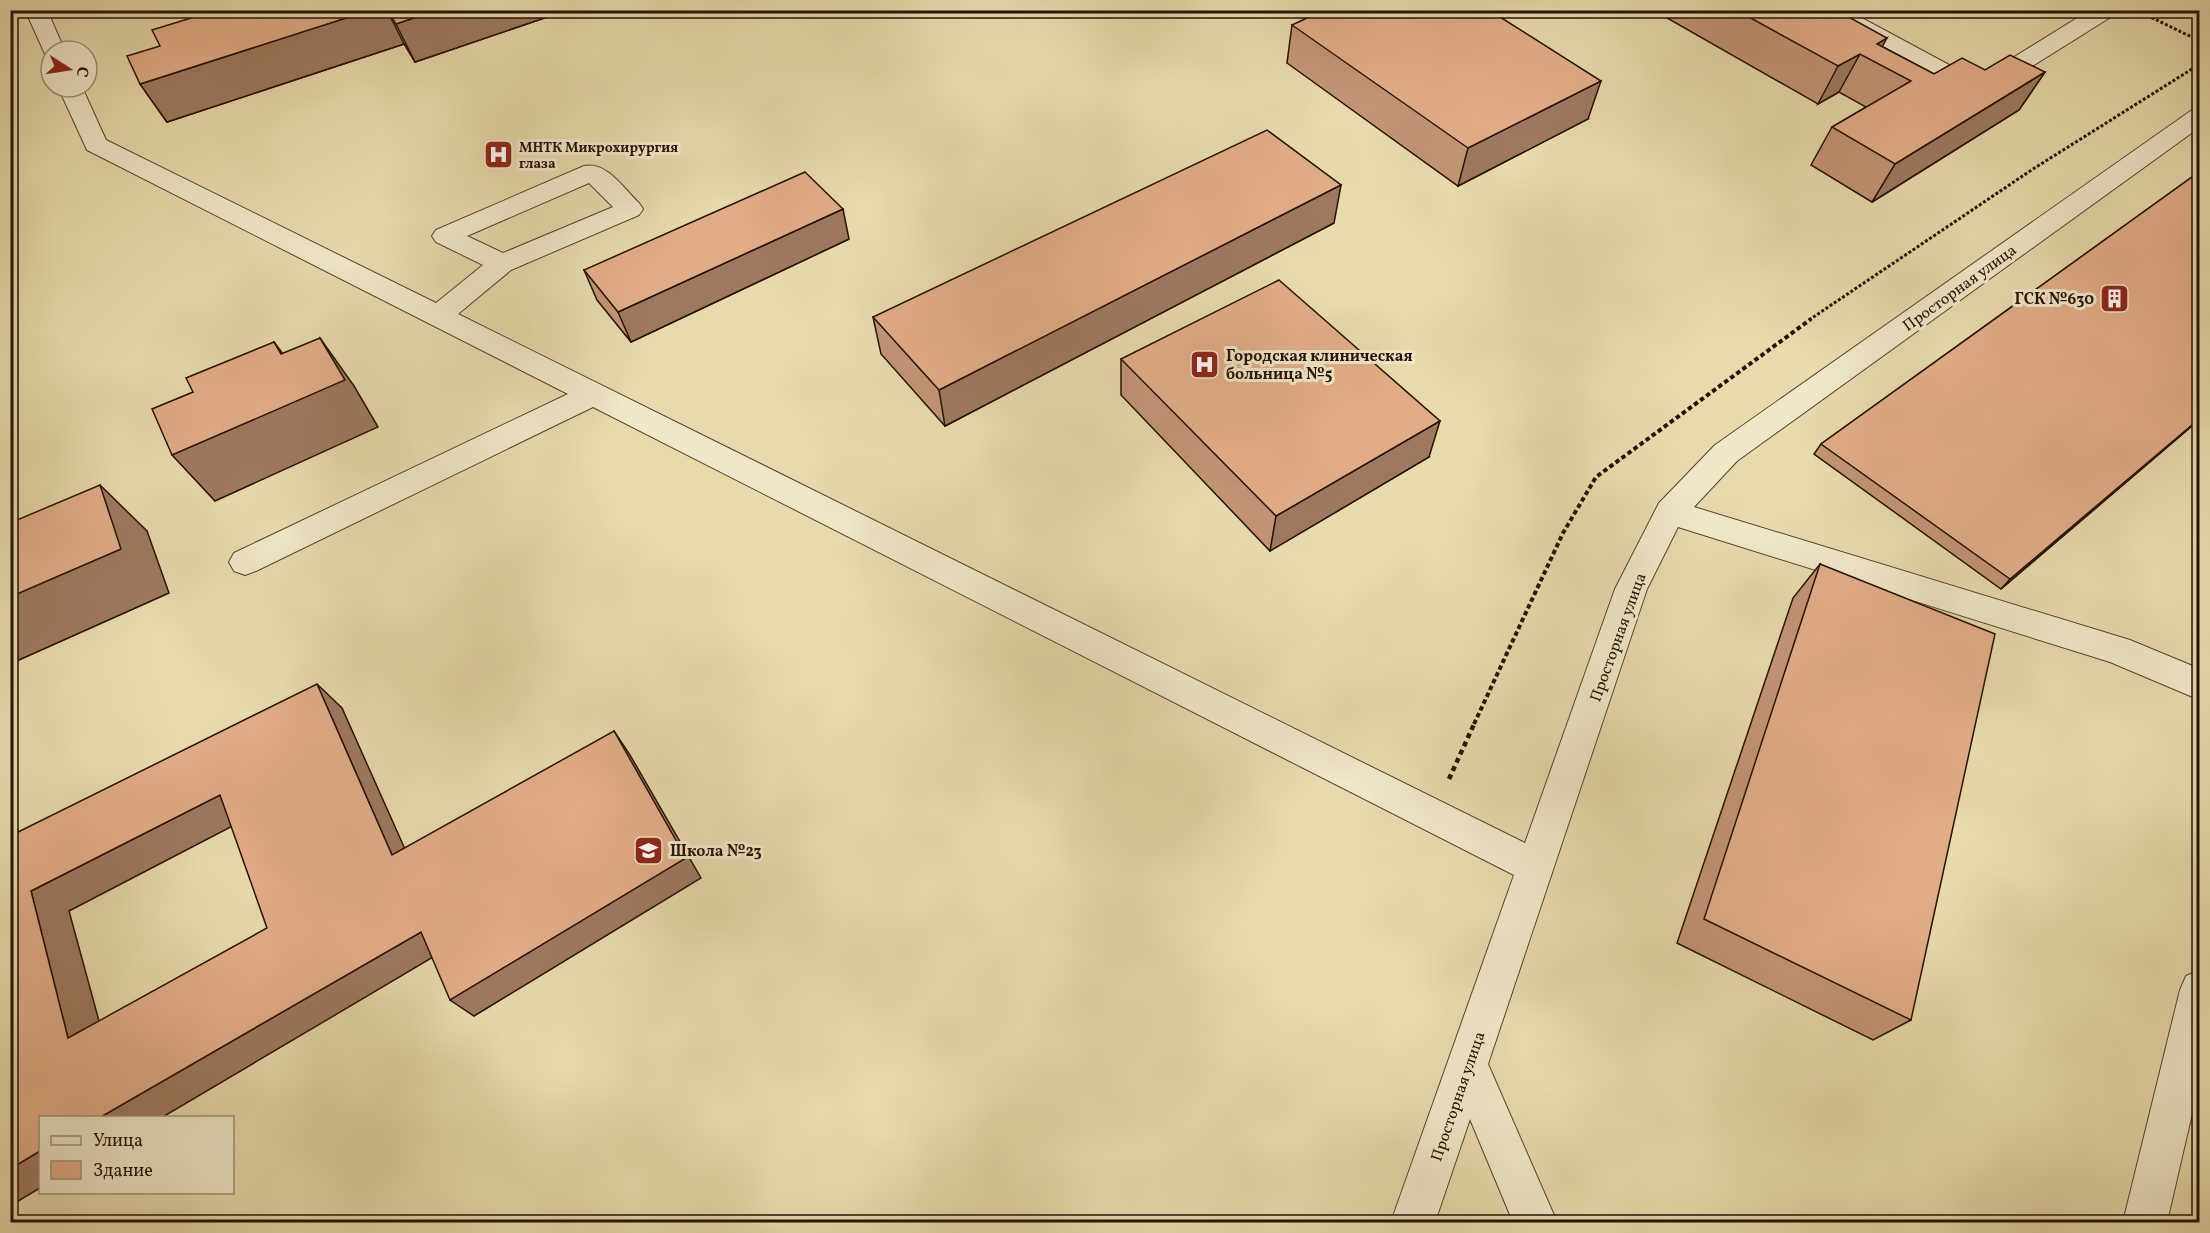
<svg xmlns="http://www.w3.org/2000/svg" width="2210" height="1233" font-family="Vollkorn,serif">
<style>
.lines{fill:none;stroke-linecap:round;stroke-linejoin:round}
.minor-casing{stroke:#56432e;stroke-width:2}
.path-far2{stroke:#251105;stroke-width:3;stroke-dasharray:3 2;stroke-linecap:butt}
.path-far1{stroke:#251105;stroke-width:4;stroke-dasharray:4.5 3;stroke-linecap:butt}
.path{stroke:#251105;stroke-width:4.5;stroke-dasharray:5 4;stroke-linecap:butt}
.minor{fill:#efe7c8;fill-rule:evenodd}
.wall{fill:#c29575;stroke:#251105;stroke-width:1.5}
.shaded-wall{fill:#9e795f;stroke:#251105;stroke-width:1.5}
.building{fill:#e1ad88;stroke:#251105;stroke-width:1.5;fill-rule:evenodd}
.labels{text-anchor:middle;stroke-width:6;stroke-linejoin:round;paint-order:stroke}
.far-poi-label{font-size:14px;font-weight:bold;fill:#251105;stroke:#efe7c8;text-anchor:start}
.street-label{font-size:16px;fill:#251105;stroke:#efe7c8}
.poi-label{font-size:16px;font-weight:bold;fill:#251105;stroke:#efe7c8;text-anchor:start}
</style>
<rect width="100%" height="100%" fill="#e7daab"/>
<filter id="stains"><feTurbulence type="fractalNoise" baseFrequency=".00333" numOctaves="4"/><feColorMatrix values="0 0 0 0 .2 0 0 0 0 .09 0 0 0 0 .02 0 0 0 .5 -.17"/></filter>
<radialGradient id="worn" r=".72"><stop offset=".6" stop-color="#630" stop-opacity="0"/><stop offset="1" stop-color="#630" stop-opacity=".3"/></radialGradient>
<g class="lines">
<defs>
<g id="minor">
<path d="M25,10H47L65,51H51V57L46,56Z"/>
<path d="M1818,10H1847L1977,80L2090,10H2117L2114,15L1986,95L1978,97L1970,95L1821,15Z"/>
<path d="M58,87H82L106,140L436,303L483,265L436,242L432,236L436,230L584,166C607,161 624,189 639,203L643,209L639,215L511,270L458,314L1525,843L1615,589L1659,503L1715,445L2192,110L2200,108V127L1737,461L1694,507L2130,640L2200,669V700L2110,662L1678,527L1647,589L1488,1064L1557,1222H1513L1470,1119L1435,1222H1391L1514,875L593,407L256,571L245,575L234,571L229,562L234,553L568,394L87,150ZM589,183L613,207L503,253L467,236Z"/>
<path d="M2200,970V1079L2167,1222H2123L2180,990L2186,976Z"/>
</g>
</defs>
<use href="#minor" class="minor-casing"/>
<g class="path-far2">
<path d="M2138,11L2200,41"/>
<path d="M1809,320L2033,169L2200,64"/>
</g>
<path class="path-far1" d="M1474,724L1563,533L1596,477L1811,319"/>
<path class="path" d="M1449,779L1475,722"/>
<use href="#minor" class="minor"/>
</g>
<g class="wall">
<path d="M217,10H568L415,62L404,44L167,122L140,84L160,46Z"/>
<path d="M1653,10H1836L1883,47L1934,74L1985,70L2045,72L2019,110L1872,202L1811,165L1832,127L1866,107L1839,92L1818,104Z"/>
<path d="M1292,25L1588,119L1458,186L1287,63Z"/>
<path d="M2199,172V420L2001,589L1814,454L1821,444Z"/>
<path d="M1334,223L945,426L881,354L873,317Z"/>
<path d="M849,239L631,342L597,300L584,270Z"/>
<path d="M1121,359L1429,457L1270,551L1121,395Z"/>
<path d="M1820,564L1911,1020L1873,1040L1677,943L1793,598Z"/>
</g>
<g class="shaded-wall">
<path d="M371,10H387L404,44L167,122L140,84Z"/>
<path d="M437,10H568L415,62L396,24Z"/>
<path d="M1887,38L1874,62L1877,44Z"/>
<path d="M1860,54L1839,92L1818,104L1838,66Z"/>
<path d="M2045,72L2019,110L1872,202L1895,164Z"/>
<path d="M1601,81L1588,119L1458,186L1468,148Z"/>
<path d="M1341,185L1334,223L945,426L939,390Z"/>
<path d="M843,209L849,239L631,342L618,312Z"/>
<path d="M320,338L354,386L378,427L215,501L172,455L274,342L310,390Z"/>
<path d="M2199,419V420L2001,589L2010,579Z"/>
<path d="M1440,421L1429,457L1270,551L1276,516Z"/>
<path d="M100,485L147,531L169,593L10,664V597Z"/>
<path d="M317,684L342,708L417,876L392,855Z"/>
<path d="M614,731L630,755L701,878L474,1016L450,1000Z"/>
<path d="M220,795L250,817L69,911L108,1054L68,1038L31,891Z"/>
<path d="M421,932L445,950L161,1118H99Z"/>
<path d="M40,1151V1188L15,1203L10,1202V1169Z"/>
</g>
<g class="building">
<path d="M217,10H371L140,84L127,56L160,46L152,30Z"/>
<path d="M387,10H437L396,24Z"/>
<path d="M1324,10H1489L1601,81L1468,148L1292,25Z"/>
<path d="M1736,10H1836L1887,38L1877,44L1934,74L1962,58L1985,70L2010,55L2045,72L1895,164L1832,127L1911,81L1860,54L1838,66Z"/>
<path d="M1267,130L1341,185L939,390L873,317Z"/>
<path d="M805,172L843,209L618,312L584,270Z"/>
<path d="M2199,172V419L2010,579L1821,444Z"/>
<path d="M1279,280L1440,421L1276,516L1121,359Z"/>
<path d="M320,338L345,380L172,455L152,409L193,392L186,378L274,342L281,354Z"/>
<path d="M100,485L121,549L10,597V523Z"/>
<path d="M1820,564L1995,634L1911,1020L1704,919Z"/>
<path d="M317,684L392,855L614,731L686,858L450,1000L421,932L99,1118H40V1151L10,1169V836ZM220,795L267,928L68,1038L31,891Z"/>
</g>
<defs>
<symbol id="hospital-square" viewBox="-11 -11 22 22"><rect x="-9" y="-9" width="18" height="18" rx="4" fill="#8f2418" stroke="#efe7c8"/><path d="M-5-5h3v3.5h4V-5h3V5h-3V1.5h-4V5h-3Z" fill="#fff"/></symbol>
<symbol id="building-square" viewBox="-11 -11 22 22"><rect x="-9" y="-9" width="18" height="18" rx="4" fill="#8f2418" stroke="#efe7c8"/><path d="M-4-6H4V6H1V3H-1V6H-4ZM-2.5-4.3h1.7v1.8h-1.7ZM.8-4.3h1.7v1.8H.8ZM-2.5-1h1.7V.8h-1.7ZM.8-1h1.7V.8H.8Z" fill="#fff"/></symbol>
<symbol id="school-square" viewBox="-11 -11 22 22"><rect x="-9" y="-9" width="18" height="18" rx="4" fill="#8f2418" stroke="#efe7c8"/><path d="M0-5L7-2L0 1L-7-2ZM-4 1L0 2.5L4 1V4Q0 6-4 4Z" fill="#fff"/></symbol>
</defs>
<g fill-rule="evenodd">
<use href="#hospital-square" x="482" y="138" width="33" height="33"/>
<use href="#building-square" x="2098" y="282" width="33" height="33"/>
<use href="#hospital-square" x="1188" y="348" width="33" height="33"/>
<use href="#school-square" x="632" y="834" width="33" height="33"/>
</g>
<g class="labels">
<g class="far-poi-label">
<text x="519" y="152">МНТК Микрохирургия<tspan x="519" dy="16">глаза</tspan></text>
</g>
<g class="street-label">
<text transform="translate(1959 287) rotate(-36)" y="6">Просторная улица</text>
<text transform="translate(1617 637) rotate(-70)" y="6">Просторная улица</text>
<text transform="translate(1457 1096) rotate(-71)" y="6">Просторная улица</text>
</g>
<g class="poi-label">
<text x="2094" y="304" text-anchor="end">ГСК №630</text>
<text x="1226" y="361">Городская клиническая<tspan x="1226" dy="18">больница №5</tspan></text>
<text x="670" y="856">Школа №23</text>
</g>
</g>
<rect width="2210" height="1233" fill="none" stroke="#e7daab" stroke-width="36"/>
<rect x="12" y="12" width="2186" height="1209" fill="none" stroke="#251105" stroke-width="3"/>
<rect x="18" y="18" width="2174" height="1197" fill="none" stroke="#251105" stroke-width="1.5"/>
<rect x="39" y="1116" width="195" height="78" fill="#efe7c8" stroke="#9e917a" stroke-width="1.5"/>
<rect x="51" y="1136" width="30" height="9" fill="#efe7c8" stroke="#9e917a" stroke-width="1.5"/>
<text x="93" y="1146" font-size="18" fill="#251105">Улица</text>
<rect x="51" y="1161" width="30" height="18" fill="#e1ad88" stroke="#9e917a" stroke-width="1.5"/>
<text x="93" y="1176" font-size="18" fill="#251105">Здание</text>
<g transform="translate(69 69) rotate(102)"><circle r="28" fill="#efe7c8" stroke="#9e917a" stroke-width="1.5"/>
<path d="M0-4.5L10 22L0 15L-10 22Z" fill="#8f2418"/>
<text y="-9" font-size="16" font-weight="bold" text-anchor="middle" fill="#251105">С</text>
</g>
<rect width="100%" height="100%" filter="url(#stains)"/>
<rect width="100%" height="100%" fill="url(#worn)"/>
</svg>
